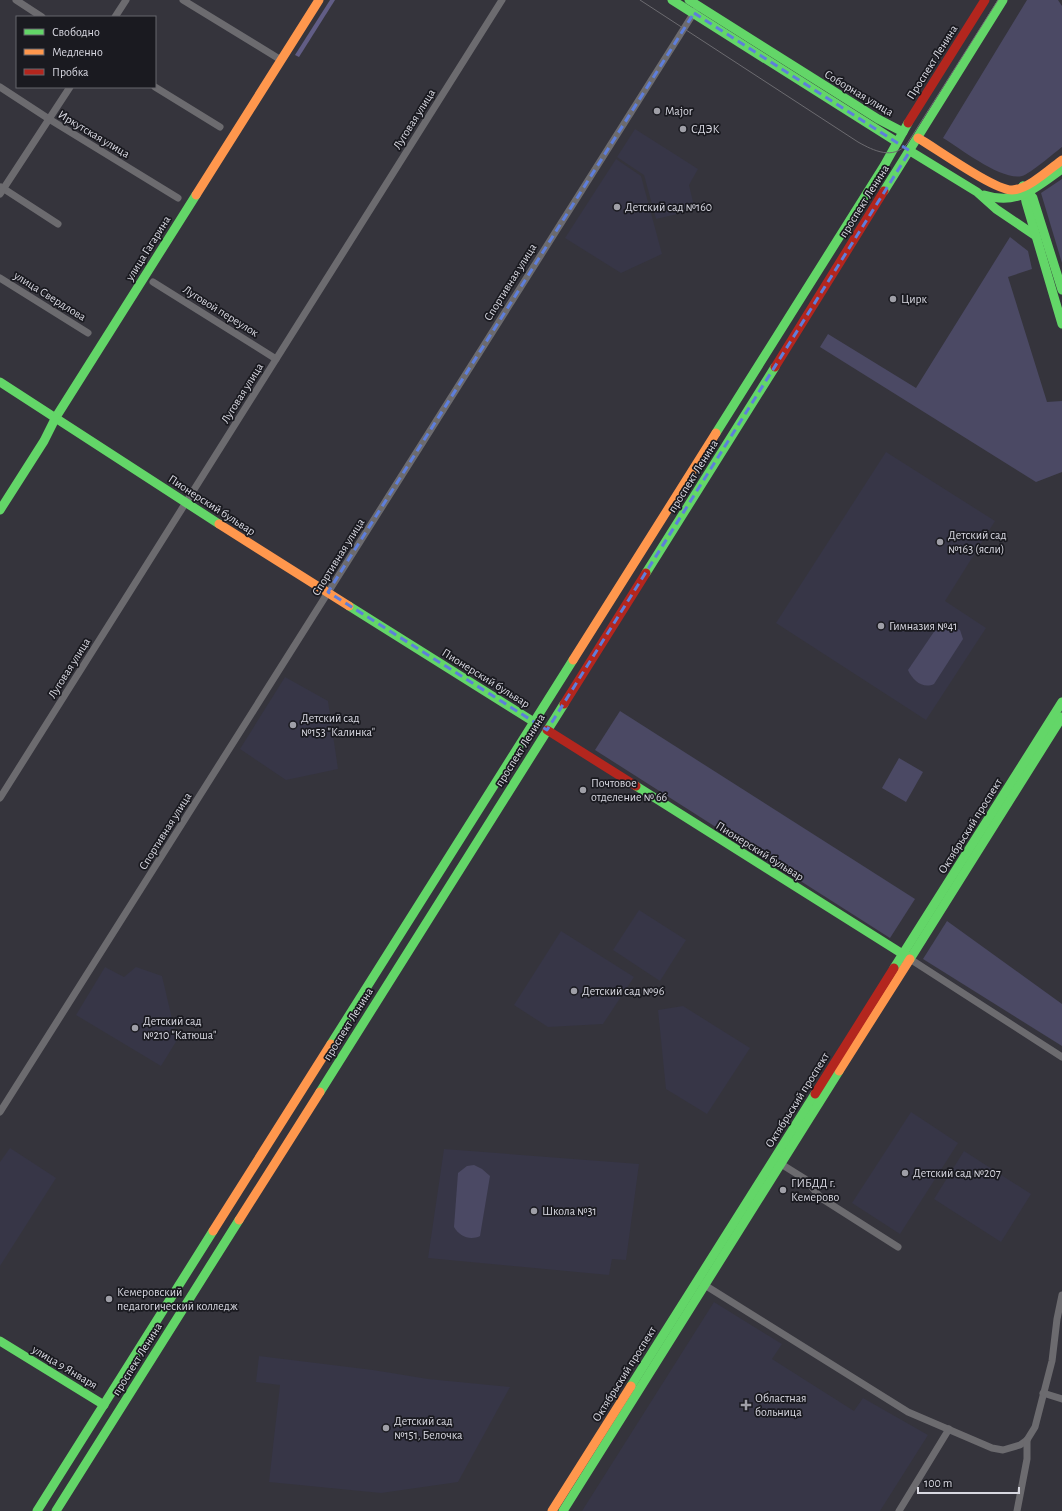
<svg xmlns="http://www.w3.org/2000/svg" width="1062" height="1511" font-family="'Alegreya Sans',sans-serif">
<style>
.built{fill:#373647}
.green{fill:#4b4964}
.forest{fill:#615d86}
.lines{fill:none;stroke-linecap:round;stroke-linejoin:round}
.street{stroke:#6c6b6f;stroke-width:7}
.fast{stroke:#63d668;stroke-width:9}
.slow{stroke:#ff974d;stroke-width:9}
.jam{stroke:#b3261e;stroke-width:9}
.tram{stroke:#6c6b70;stroke-width:1}
.marked{fill:none;stroke:#5e7edb;stroke-width:3;stroke-dasharray:8 5;stroke-linejoin:round}
.poi-dot{fill:#9f9fa7;stroke:#1a1a20;stroke-width:1.5}
.labels{text-anchor:middle;stroke-width:3.5;stroke-linejoin:round;paint-order:stroke}
.street-label{font-size:12px;fill:#d8d8e1;stroke:#1a1a20}
.poi-label{font-size:12px;fill:#d8d8e1;stroke:#1a1a20;text-anchor:start}
</style>
<rect width="100%" height="100%" fill="#35343c"/>
<g class="built">
<path d="M635,129L698,169L689,185L695,210L656,219L644,175L617,157Z"/>
<path d="M616,159L641,176L662,254L621,273L565,238Z"/>
<path d="M886,452L995,521L945,601L986,628L926,720L776,623Z"/>
<path d="M285,677L328,701L338,769L286,780L240,749Z"/>
<path d="M639,910L686,940L660,981L613,950Z"/>
<path d="M561,931L634,977L603,1024L548,1027L514,1005Z"/>
<path d="M105,967L124,977L136,967L162,976L177,1040L161,1066L76,1015Z"/>
<path d="M683,1006L750,1048L707,1114L666,1089L658,1010Z"/>
<path d="M911,1112L958,1143L900,1234L852,1203Z"/>
<path d="M10,1148L56,1178L0,1266V1162Z"/>
<path d="M444,1149L639,1164L626,1260L612,1259L609,1275L428,1258Z"/>
<path d="M964,1151L1031,1194L1001,1242L934,1199Z"/>
<path d="M714,1302L782,1344L772,1359L854,1411L863,1398L928,1435L880,1511H582Z"/>
<path d="M259,1356L373,1370L428,1379L510,1387L458,1482L381,1493L269,1482L280,1385L256,1382Z"/>
</g>
<g class="green">
<path d="M1027,0H1058L1062,6V147C1054,153 1030,174 1022,176C1002,181 961,149 943,138Z"/>
<path d="M1062,179V263L1041,193Z"/>
<path d="M1010,237L1028,251L1032,269L1008,277L1047,402L1062,401V472L1036,482L820,347L828,334L916,388Z"/>
<path d="M944,621L960,630L963,639L934,684C923,689 913,681 908,670L940,623Z"/>
<path d="M620,711L915,899L890,938L595,750Z"/>
<path d="M899,758L923,772L906,802L882,788Z"/>
<path d="M947,921L1062,1004V1046L923,959Z"/>
<path d="M474,1165L482,1169L490,1176L480,1236C470,1241 459,1236 454,1227L458,1173L467,1166Z"/>
</g>
<path class="forest" d="M330,0H335L299,57L295,55Z"/>
<g class="lines">
<g class="street">
<path d="M16,0L42,17"/>
<path d="M183,0L281,60"/>
<path d="M115,17L126,0"/>
<path d="M0,87L49,119L178,198"/>
<path d="M155,87L220,127"/>
<path d="M1,187L58,224"/>
<path d="M0,194L70,87"/>
<path d="M0,278L88,333"/>
<path d="M153,282L276,359"/>
<path d="M0,798L502,0"/>
<path d="M910,959L1062,1057"/>
<path d="M0,1112L695,11"/>
<path d="M781,1164L805,1179L821,1198L898,1247"/>
<path d="M703,1284L908,1412L992,1448L1003,1450L1020,1445L1027,1440L1035,1427L1052,1361L1057,1319L1062,1295"/>
<path d="M1043,1393L1062,1399"/>
<path d="M899,1511L949,1429"/>
<path d="M1017,1511L1027,1459V1440"/>
</g>
<g class="fast">
<path d="M672,0L897,142"/>
<path d="M689,0L878,119L903,132"/>
<path d="M910,151L977,192L996,209L1036,236"/>
<path d="M1023,186L1026,202L1062,324"/>
<path d="M1023,186L1033,198L1062,290"/>
<path d="M884,191L1003,0"/>
<path d="M984,195C1018,206 1035,188 1062,169"/>
<path d="M0,382L219,524"/>
<path d="M716,433L884,166L908,123"/>
<path d="M0,510L44,441L56,417L196,195"/>
<path d="M646,573L775,367"/>
<path d="M349,606L534,722"/>
<path d="M636,786L909,958"/>
<path d="M910,959L1062,717"/>
<path d="M894,968L1062,702"/>
<path d="M331,1044L573,660"/>
<path d="M320,1092L564,704"/>
<path d="M0,1341L104,1405"/>
<path d="M631,1386L815,1094"/>
<path d="M37,1511L213,1231"/>
<path d="M56,1511L239,1220"/>
<path d="M563,1511L839,1071"/>
</g>
<g class="slow">
<path d="M918,138C937,149 994,190 1012,190C1027,190 1050,169 1062,160"/>
<path d="M196,195L319,0"/>
<path d="M219,524L349,606"/>
<path d="M573,660L716,433"/>
<path d="M839,1071L910,959"/>
<path d="M239,1220L320,1092"/>
<path d="M213,1231L331,1044"/>
<path d="M552,1511L631,1386"/>
</g>
<g class="jam">
<path d="M908,123L985,0"/>
<path d="M775,367L884,191"/>
<path d="M564,704L646,573"/>
<path d="M547,730L636,786"/>
<path d="M815,1094L894,968"/>
</g>
<path class="tram" d="M640,0L858,142C874,151 893,160 907,144L998,0"/>
</g>
<path class="marked" d="M694,13L910,151L547,730L328,592Z"/>
<g class="poi-dot">
<circle cx="657" cy="111" r="4"/>
<circle cx="683" cy="129" r="4"/>
<circle cx="617" cy="207" r="4"/>
<circle cx="893" cy="299" r="4"/>
<circle cx="940" cy="542" r="4"/>
<circle cx="881" cy="626" r="4"/>
<circle cx="293" cy="725" r="4"/>
<circle cx="583" cy="790" r="4"/>
<circle cx="574" cy="991" r="4"/>
<circle cx="135" cy="1028" r="4"/>
<circle cx="905" cy="1173" r="4"/>
<circle cx="783" cy="1190" r="4"/>
<circle cx="534" cy="1211" r="4"/>
<circle cx="109" cy="1299" r="4"/>
<path d="M744 1399h4v4h4v4h-4v4h-4v-4h-4v-4h4z"/>
<circle cx="386" cy="1428" r="4"/>
</g>
<g class="labels">
<g class="street-label">
<text transform="translate(932 62) rotate(-58)" y="4">Проспект Ленина</text>
<text transform="translate(859 93) rotate(31)" y="4">Соборная улица</text>
<text transform="translate(414 119) rotate(-58)" y="4">Луговая улица</text>
<text transform="translate(94 134) rotate(31)" y="4">Иркутская улица</text>
<text transform="translate(864 201) rotate(-58)" y="4">проспект Ленина</text>
<text transform="translate(148 248) rotate(-58)" y="4">улица Гагарина</text>
<text transform="translate(510 282) rotate(-58)" y="4">Спортивная улица</text>
<text transform="translate(50 296) rotate(32)" y="4">улица Свердлова</text>
<text transform="translate(221 311) rotate(32)" y="4">Луговой переулок</text>
<text transform="translate(242 393) rotate(-58)" y="4">Луговая улица</text>
<text transform="translate(693 476) rotate(-58)" y="4">проспект Ленина</text>
<text transform="translate(212 505) rotate(33)" y="4">Пионерский бульвар</text>
<text transform="translate(338 557) rotate(-58)" y="4">Спортивная улица</text>
<text transform="translate(69 668) rotate(-58)" y="4">Луговая улица</text>
<text transform="translate(486 678) rotate(32)" y="4">Пионерский бульвар</text>
<text transform="translate(520 750) rotate(-58)" y="4">проспект Ленина</text>
<text transform="translate(970 826) rotate(-58)" y="4">Октябрьский проспект</text>
<text transform="translate(165 831) rotate(-58)" y="4">Спортивная улица</text>
<text transform="translate(760 851) rotate(32)" y="4">Пионерский бульвар</text>
<text transform="translate(348 1024) rotate(-58)" y="4">проспект Ленина</text>
<text transform="translate(797 1100) rotate(-58)" y="4">Октябрьский проспект</text>
<text transform="translate(137 1359) rotate(-58)" y="4">проспект Ленина</text>
<text transform="translate(65 1367) rotate(31)" y="4">улица 9 Января</text>
<text transform="translate(624 1374) rotate(-58)" y="4">Октябрьский проспект</text>
</g>
<g class="poi-label">
<text x="665" y="115">Major</text>
<text x="691" y="133">СДЭК</text>
<text x="625" y="211">Детский сад №160</text>
<text x="901" y="303">Цирк</text>
<text x="948" y="539">Детский сад<tspan x="948" dy="14">№163 (ясли)</tspan></text>
<text x="889" y="630">Гимназия №41</text>
<text x="301" y="722">Детский сад<tspan x="301" dy="14">№153 "Калинка"</tspan></text>
<text x="591" y="787">Почтовое<tspan x="591" dy="14">отделение № 66</tspan></text>
<text x="582" y="995">Детский сад №96</text>
<text x="143" y="1025">Детский сад<tspan x="143" dy="14">№210 "Катюша"</tspan></text>
<text x="913" y="1177">Детский сад №207</text>
<text x="791" y="1187">ГИБДД г.<tspan x="791" dy="14">Кемерово</tspan></text>
<text x="542" y="1215">Школа №31</text>
<text x="117" y="1296">Кемеровский<tspan x="117" dy="14">педагогический колледж</tspan></text>
<text x="755" y="1402">Областная<tspan x="755" dy="14">больница</tspan></text>
<text x="394" y="1425">Детский сад<tspan x="394" dy="14">№151, Белочка</tspan></text>
</g>
</g>
<rect x="16" y="16" width="140" height="72" fill="#1a1a20" stroke="#66666d"/>
<rect x="24" y="29" width="20" height="6" fill="#63d668" stroke="#66666d"/>
<text x="52" y="36" font-size="12" fill="#d8d8e1">Свободно</text>
<rect x="24" y="49" width="20" height="6" fill="#ff974d" stroke="#66666d"/>
<text x="52" y="56" font-size="12" fill="#d8d8e1">Медленно</text>
<rect x="24" y="69" width="20" height="6" fill="#b3261e" stroke="#66666d"/>
<text x="52" y="76" font-size="12" fill="#d8d8e1">Пробка</text>
<path d="M918 1487v6h101v-6" fill="none" stroke="#d8d8e1" stroke-width="2"/>
<text x="924" y="1487" font-size="12" fill="#d8d8e1" stroke="#1a1a20" stroke-width="3" paint-order="stroke">100 m</text>
</svg>
